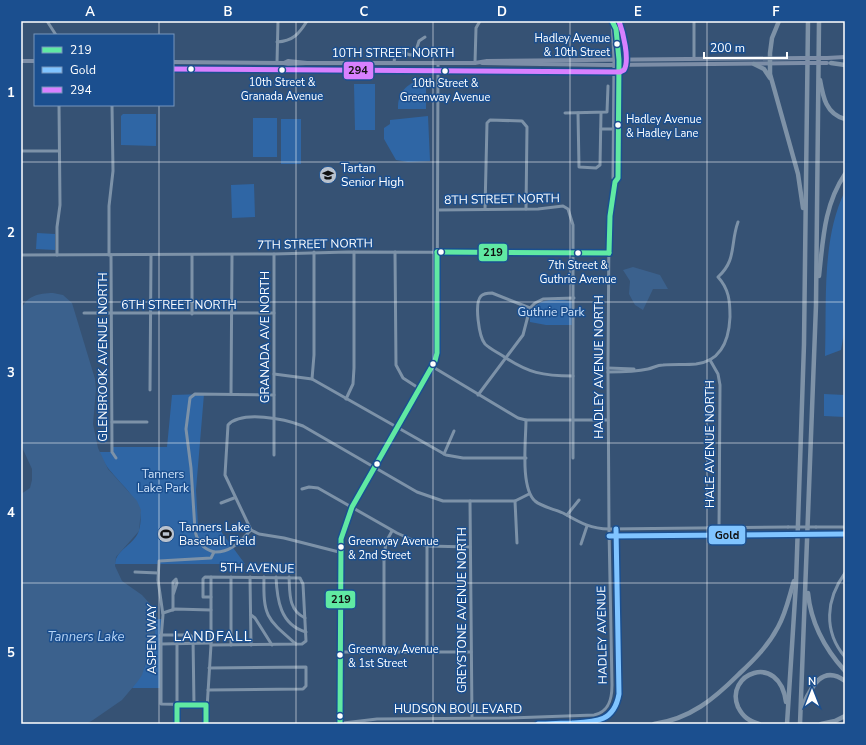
<svg xmlns="http://www.w3.org/2000/svg" width="866" height="745" font-family="'Nunito Sans',sans-serif">
<style>
.green{fill:#2f66a5}
.water{fill:#3b618d}
.lines{fill:none;stroke-linecap:round;stroke-linejoin:round}
.minor{stroke:#7d92a8;stroke-width:3}
.major{stroke:#7d8ea7;stroke-width:4}
.highway{stroke:#7e92a7;stroke-width:4.5}
.minor-bridge{stroke:#7d92a8;stroke-width:3}
.major-bridge{stroke:#7d8ea7;stroke-width:4}
.bus-1-casing{stroke:#1b4f8f;stroke-width:8}
.bus-2-casing{stroke:#1b4f8f;stroke-width:8}
.bus-3-casing{stroke:#1b4f8f;stroke-width:8}
.bus-1{stroke:#60e9a3;stroke-width:5}
.bus-2{stroke:#80c4ff;stroke-width:5}
.bus-3{stroke:#d880ff;stroke-width:5}
.grid{fill:none;stroke:#fff;stroke-width:1;stroke-opacity:0.55}
.bus-dot{fill:#fff;stroke:#1b4f8f;stroke-width:1.5}
.labels{text-anchor:middle;stroke-width:3;stroke-linejoin:round;paint-order:stroke}
.bus-label{font-size:11px;fill:#fff;stroke:#1b4f8f}
.street-label{font-size:12px;fill:#fff;stroke:#1b4f8f}
.poi-label{font-size:12px;fill:#fff;stroke:#1b4f8f;text-anchor:start}
.park-label{font-size:12px;fill:#cfe3fa;stroke:#1b4f8f}
.water-label{font-size:13px;font-style:italic;fill:#b5d3f5;stroke:#1b4f8f}
.quarter-label{font-size:14px;letter-spacing:1px;fill:#fff;stroke:#1b4f8f}
.line-badge{stroke:#1b4f8f;stroke-width:1.5}
.pale-badge-label{font-size:11px;text-anchor:middle;font-weight:bold;fill:#111}
.neatline{fill:none;stroke:#fff;stroke-width:1.5}
.grid-label{font-size:13px;text-anchor:middle;font-weight:bold;fill:#fff}
</style>
<rect width="100%" height="100%" fill="#365274"/>
<g class="green">
<path d="M426,80V109H398C397,91 410,80 426,80Z"/>
<path d="M354,84H375V130H355Z"/>
<path d="M123,114H156V146L121,145V116Z"/>
<path d="M428,116L430,161L408,162L396,160L384,139V128L390,124V120Z"/>
<rect x="253" y="118" width="24" height="39"/>
<rect x="281" y="119" width="20" height="45"/>
<path d="M254,184L255,217L232,218L231,185Z"/>
<path d="M845,191V327L841,350L825,356C827,303 821,240 845,191Z"/>
<path d="M37,233L55,234V250L36,249Z"/>
<path d="M555,299L572,301V325H546L530,322C529,305 540,301 555,299Z"/>
<path d="M204,394L196,490L198,525L220,530L245,564H115C116,549 136,544 139,530C149,496 110,482 99,452H112V447H167L172,395Z"/>
<path d="M824,394L845,395V417L824,416Z"/>
<path d="M155,619H163L161,688H132C145,672 157,640 155,619Z"/>
</g>
<g class="water">
<path d="M633,267L660,275L668,289H653L643,310L635,305L629,294L630,281L623,270Z"/>
<path d="M53,293L63,295L72,303L95,379L96,389L93,424L98,448L108,469L137,501L141,510L139,531L116,557L115,566L122,581L142,595L150,604L155,619V632L142,675L138,681L122,700L93,720L86,724H21V494L30,488L32,480V469L21,445V311C25,296 39,293 53,293Z"/>
</g>
<g class="lines">
<g class="minor">
<path d="M47,21L56,35"/>
<path d="M612,21L614,60L613,178L615,182"/>
<path d="M694,21V58"/>
<path d="M277,42C293,41 299,34 307,21"/>
<path d="M277,63L278,21"/>
<path d="M394,63L395,53L399,51L410,55L415,54L419,41L425,37"/>
<path d="M475,63L476,28L480,21"/>
<path d="M565,113L607,112L608,86"/>
<path d="M578,113L579,167L596,168L600,165L601,113"/>
<path d="M601,129H618"/>
<path d="M21,151H59"/>
<path d="M485,209L487,123L490,120L522,121L527,127L526,209"/>
<path d="M438,210L538,209L563,206L568,209L573,225V458"/>
<path d="M395,252L396,365L403,378L420,389"/>
<path d="M21,255L274,254L348,252L609,253"/>
<path d="M57,255V227L60,205L59,105"/>
<path d="M109,255V206L113,171L112,105"/>
<path d="M111,255L112,452L116,458"/>
<path d="M192,255V314"/>
<path d="M530,308L492,293C488,293 484,293 481,296C474,303 479,337 485,344C490,349 497,352 503,356C528,373 543,376 573,376"/>
<path d="M84,313H274"/>
<path d="M710,360L718,374L720,385L719,528"/>
<path d="M433,367L518,418L526,420H608"/>
<path d="M608,368L634,369"/>
<path d="M608,372C621,372 635,372 648,369C653,368 657,365 663,365C674,364 685,365 696,364C722,361 729,339 730,317C730,301 729,289 718,277C737,260 730,244 738,222"/>
<path d="M274,374L312,379L446,455L463,458H526"/>
<path d="M312,379L314,355V252"/>
<path d="M150,390L151,255"/>
<path d="M231,394L232,255"/>
<path d="M478,395L523,335L530,308L535,303L543,299L574,298"/>
<path d="M346,399L353,384L354,368V252"/>
<path d="M526,420C526,440 520,487 535,501C542,507 554,509 563,513C579,522 590,529 609,529L788,527"/>
<path d="M112,422H147"/>
<path d="M444,454L454,431"/>
<path d="M274,455V254"/>
<path d="M302,489L309,487L318,488L397,533L419,543L427,546L470,547"/>
<path d="M470,501L472,718"/>
<path d="M515,501L517,543"/>
<path d="M221,503L234,498"/>
<path d="M567,515L579,500"/>
<path d="M816,527H845"/>
<path d="M251,530L225,475L228,425C242,410 285,419 303,426L417,492L443,501H515L529,494"/>
<path d="M251,530L259,534L284,538L339,552"/>
<path d="M581,544L587,526"/>
<path d="M427,546V652"/>
<path d="M214,552C203,549 197,542 195,530L191,468L186,429L190,398L195,394L274,395"/>
<path d="M135,572L158,573"/>
<path d="M845,573C826,599 823,631 845,657"/>
<path d="M231,577V645"/>
<path d="M250,577L251,645"/>
<path d="M264,577C263,617 267,619 296,644"/>
<path d="M276,577C277,599 280,625 306,632"/>
<path d="M289,577C290,593 288,610 305,618"/>
<path d="M173,610V582L176,579L177,583L173,595"/>
<path d="M163,613L175,609L211,610"/>
<path d="M251,615L255,618L272,645"/>
<path d="M161,635H190L193,638L194,705"/>
<path d="M177,643V724"/>
<path d="M161,644L211,643"/>
<path d="M211,645L302,644L306,641L303,584L300,578L205,577L203,579V597H211"/>
<path d="M340,652H471"/>
<path d="M384,652V558L386,542L392,531"/>
<path d="M208,690L303,689L306,686V667L209,668"/>
<path d="M206,705L161,704V639L163,615L158,580L159,561L211,558L214,552C231,553 240,541 251,530"/>
<path d="M340,723L341,539L352,507L433,367L437,353L438,63"/>
<path d="M206,724L211,645V577"/>
<path d="M335,724L377,719L510,718L594,715C609,712 612,699 612,685L609,529L608,368L609,227L615,182L618,178C618,154 623,37 613,25"/>
</g>
<g class="major">
<path d="M827,58L845,57"/>
<path d="M21,61H35"/>
<path d="M173,62L284,63L288,64L306,63"/>
<path d="M284,63L288,61L307,63H475L487,61L803,58"/>
<path d="M482,63L608,65L803,63"/>
</g>
<g class="highway">
<path d="M779,21L772,38L770,53V74L798,174L803,208"/>
<path d="M831,63L845,65"/>
<path d="M754,64L764,69L770,78"/>
<path d="M820,80C823,97 826,114 845,119"/>
<path d="M819,276C823,240 824,205 845,174"/>
<path d="M808,593C811,624 825,649 845,671"/>
<path d="M802,707C810,690 821,663 845,681"/>
<path d="M654,724C690,719 714,699 739,674C754,660 768,646 778,627C786,613 789,597 794,581"/>
<path d="M759,724C749,721 743,717 738,707C724,674 779,651 786,702"/>
<path d="M787,724L796,583L804,344L808,21"/>
<path d="M800,724L816,305L819,21"/>
<path d="M821,724L835,721L845,716"/>
</g>
<path class="minor-bridge" d="M788,527H816"/>
<g class="major-bridge">
<path d="M803,58H827"/>
<path d="M803,63H827"/>
</g>
<defs>
<g id="bus-1">
<path d="M437,252L609,253"/>
<path d="M609,253L610,216L615,182L618,178L619,60L616,29L612,21"/>
<path d="M340,723L341,539L352,507L435,361L437,353V252"/>
<path d="M177,724V705H206V724"/>
</g>
<g id="bus-2">
<path d="M609,536L845,534"/>
<path d="M538,724C550,724 561,723 572,723C596,722 614,722 619,694L616,529"/>
</g>
<path id="bus-3" d="M173,69L620,72L624,70C630,60 623,32 619,21"/>
</defs>
<use href="#bus-1" class="bus-1-casing"/>
<use href="#bus-2" class="bus-2-casing"/>
<use href="#bus-3" class="bus-3-casing"/>
<use href="#bus-1" class="bus-1"/>
<use href="#bus-2" class="bus-2"/>
<use href="#bus-3" class="bus-3"/>
</g>
<path class="grid" d="M159,21V35M296,21V724M433,21V724M570,21V724M707,21V724M159,105V724M21,162H845M21,302H845M21,443H845M21,583H845"/>
<defs>
<symbol id="school-disc" viewBox="-11 -11 22 22"><circle r="9.5" fill="#b9c2ce" stroke="#1b4f8f"/><path d="M0-5L7-2L0 1L-7-2ZM-4 1L0 2.5L4 1V4Q0 6-4 4Z" fill="#111"/></symbol>
<symbol id="stadium-disc" viewBox="-11 -11 22 22"><circle r="9.5" fill="#b9c2ce" stroke="#1b4f8f"/><path d="M0-5a6.5 5 0 1 0 0 10a6.5 5 0 1 0 0-10ZM-3.5-1.8h7v3.6h-7Z" fill="#111"/></symbol>
</defs>
<g fill-rule="evenodd">
<use href="#school-disc" x="318" y="165" width="20" height="20"/>
<use href="#stadium-disc" x="156" y="524" width="20" height="20"/>
</g>
<g class="bus-dot">
<circle cx="617" cy="44" r="3.5"/>
<circle cx="191" cy="69" r="3.5"/>
<circle cx="282" cy="70" r="3.5"/>
<circle cx="445" cy="71" r="3.5"/>
<circle cx="618" cy="125" r="3.5"/>
<circle cx="441" cy="252" r="3.5"/>
<circle cx="578" cy="253" r="3.5"/>
<circle cx="433" cy="364" r="3.5"/>
<circle cx="377" cy="464" r="3.5"/>
<circle cx="341" cy="547" r="3.5"/>
<circle cx="340" cy="655" r="3.5"/>
<circle cx="340" cy="716" r="3.5"/>
</g>
<g class="labels">
<g class="bus-label">
<text x="610" y="42" text-anchor="end">Hadley Avenue<tspan x="610" dy="14">&amp; 10th Street</tspan></text>
<text x="282" y="86">10th Street &amp;<tspan x="282" dy="14">Granada Avenue</tspan></text>
<text x="445" y="87">10th Street &amp;<tspan x="445" dy="14">Greenway Avenue</tspan></text>
<text x="626" y="123" text-anchor="start">Hadley Avenue<tspan x="626" dy="14">&amp; Hadley Lane</tspan></text>
<text x="578" y="269">7th Street &amp;<tspan x="578" dy="14">Guthrie Avenue</tspan></text>
<text x="348" y="545" text-anchor="start">Greenway Avenue<tspan x="348" dy="14">&amp; 2nd Street</tspan></text>
<text x="348" y="653" text-anchor="start">Greenway Avenue<tspan x="348" dy="14">&amp; 1st Street</tspan></text>
</g>
<g class="street-label">
<text x="393" y="57">10TH STREET NORTH</text>
<text transform="translate(502 199) rotate(-1)" y="4">8TH STREET NORTH</text>
<text transform="translate(315 244) rotate(-1)" y="4">7TH STREET NORTH</text>
<text x="179" y="309">6TH STREET NORTH</text>
<text transform="translate(265 337) rotate(-90)" y="4">GRANADA AVE NORTH</text>
<text transform="translate(103 357) rotate(-90)" y="4">GLENBROOK AVENUE NORTH</text>
<text transform="translate(599 367) rotate(-90)" y="4">HADLEY AVENUE NORTH</text>
<text transform="translate(710 444) rotate(-90)" y="4">HALE AVENUE NORTH</text>
<text transform="translate(257 568) rotate(1)" y="4">5TH AVENUE</text>
<text transform="translate(462 610) rotate(-90)" y="4">GREYSTONE AVENUE NORTH</text>
<text transform="translate(602 635) rotate(-91)" y="4">HADLEY AVENUE</text>
<text transform="translate(152 639) rotate(-90)" y="4">ASPEN WAY</text>
<text x="458" y="713">HUDSON BOULEVARD</text>
</g>
<g class="poi-label">
<text x="341" y="172">Tartan<tspan x="341" dy="14">Senior High</tspan></text>
<text x="179" y="531">Tanners Lake<tspan x="179" dy="14">Baseball Field</tspan></text>
</g>
<g class="park-label">
<text x="551" y="316">Guthrie Park</text>
<text x="163" y="478">Tanners<tspan x="163" dy="14">Lake Park</tspan></text>
</g>
<g class="water-label">
<text x="86" y="641">Tanners Lake</text>
</g>
<g class="quarter-label">
<text x="213" y="641">LANDFALL</text>
</g>
</g>
<g class="line-badge">
<rect x="343" y="61" width="31" height="19" rx="4" fill="#d880ff"/>
<rect x="478" y="243" width="30" height="19" rx="4" fill="#60e9a3"/>
<rect x="708" y="525" width="38" height="20" rx="4" fill="#80c4ff"/>
<rect x="325" y="590" width="31" height="19" rx="4" fill="#60e9a3"/>
</g>
<g class="pale-badge-label">
<text x="358" y="74">294</text>
<text x="493" y="256">219</text>
<text x="727" y="539">Gold</text>
<text x="341" y="603">219</text>
</g>
<rect width="866" height="745" fill="none" stroke="#1b4f8f" stroke-width="44"/>
<rect x="34" y="34" width="140" height="72" fill="#1b4f8f" stroke="#7695bc"/>
<rect x="42" y="47" width="20" height="6" fill="#60e9a3" stroke="#7695bc"/>
<text x="70" y="54" font-size="12" fill="#ffffff">219</text>
<rect x="42" y="67" width="20" height="6" fill="#80c4ff" stroke="#7695bc"/>
<text x="70" y="74" font-size="12" fill="#ffffff">Gold</text>
<rect x="42" y="87" width="20" height="6" fill="#d880ff" stroke="#7695bc"/>
<text x="70" y="94" font-size="12" fill="#ffffff">294</text>
<g transform="translate(812 691)" stroke="#1b4f8f" stroke-width="3" paint-order="stroke">
<path d="M0-3L7 15L0 10L-7 15Z" fill="#ffffff"/>
<text y="-6" font-size="11" font-weight="bold" text-anchor="middle" fill="#ffffff">N</text>
</g>
<path d="M704 52v6h83v-6" fill="none" stroke="#ffffff" stroke-width="2"/>
<text x="710" y="52" font-size="12" fill="#ffffff" stroke="#1b4f8f" stroke-width="3" paint-order="stroke">200 m</text>
<rect x="22" y="22" width="822" height="701" class="neatline"/>
<g class="grid-label">
<text x="90" y="16">A</text>
<text x="228" y="16">B</text>
<text x="364" y="16">C</text>
<text x="502" y="16">D</text>
<text x="638" y="16">E</text>
<text x="776" y="16">F</text>
<text x="11" y="97">1</text>
<text x="11" y="237">2</text>
<text x="11" y="377">3</text>
<text x="11" y="517">4</text>
<text x="11" y="657">5</text>
</g>
</svg>
